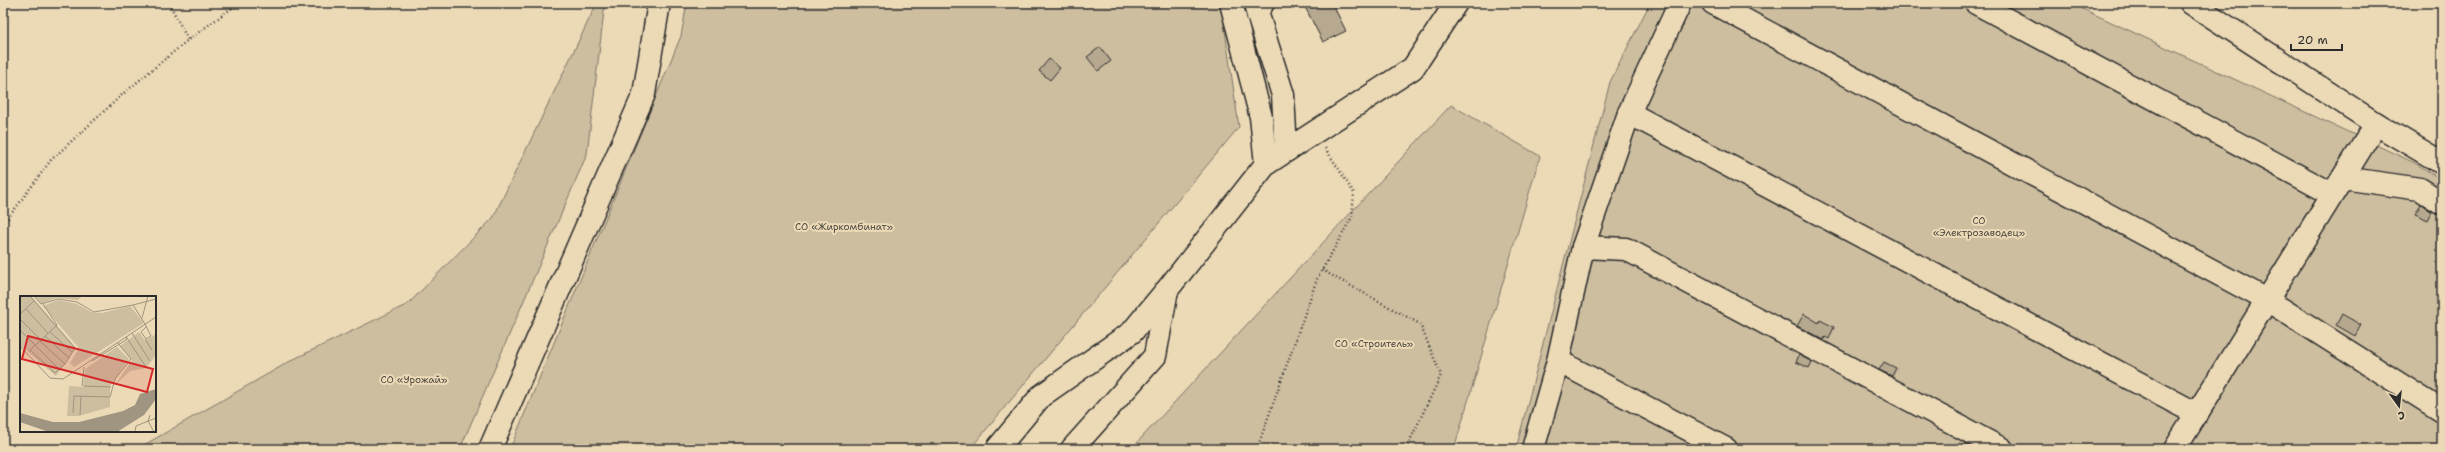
<svg xmlns="http://www.w3.org/2000/svg" width="2445" height="452" font-family="'Shantell Sans',sans-serif">
<style>
.green{fill:#cdbea0;stroke:#7c7466}
.building{fill:#b6a990;stroke:#2b2b2b}
.lines{fill:none;stroke-linecap:round;stroke-linejoin:round}
.minor-casing{stroke:#2b2b2b;stroke-width:25}
.path{stroke:#2b2b2b;stroke-width:2.5;stroke-dasharray:1 3;stroke-linecap:butt}
.minor{stroke:#ecdab7;stroke-width:22}
.labels{text-anchor:middle;stroke-width:4;stroke-linejoin:round;paint-order:stroke}
.park-label{font-size:10px;fill:#4b4842;stroke:#ecdab7}
.inset-road{fill:none;stroke:#9f947f;stroke-width:1}
.view{fill:#d62828;fill-opacity:0.15;stroke:#d62828;stroke-width:2}
.inset-edge{fill:none;stroke:#2b2b2b;stroke-width:2}
</style>
<rect width="100%" height="100%" fill="#ecdab7"/>
<filter id="ink" filterUnits="userSpaceOnUse"><feTurbulence type="fractalNoise" baseFrequency=".025" numOctaves="2"/><feDisplacementMap in="SourceGraphic" scale="8" xChannelSelector="R" yChannelSelector="G"/><feConvolveMatrix kernelMatrix="1 2 1 2 8 2 1 2 1" color-interpolation-filters="sRGB"/></filter>
<g filter="url(#ink)">
<g class="green">
<path d="M597,3H605L587,154L460,449H143L144,445L294,359L408,304L493,218Z"/>
<path d="M687,3H1221L1239,127L970,449H510L681,36Z"/>
<path d="M1650,3H2070L2415,163L2442,180V449H1516L1610,82Z"/>
<path d="M1451,105L1540,156L1454,449H1131Z"/>
</g>
<g class="building">
<path d="M1303,3H1332L1346,31L1323,42Z"/>
<path d="M1100,47L1111,61L1098,71L1087,57Z"/>
<path d="M1049,59L1060,68L1050,80L1039,71Z"/>
<path d="M2421,204L2432,212L2428,220L2415,214Z"/>
<path d="M1804,314L1819,323L1820,320L1834,327L1829,339L1825,337L1824,340L1797,326Z"/>
<path d="M2342,314L2361,325L2355,336L2336,325Z"/>
<path d="M1799,355L1812,362L1809,368L1796,362Z"/>
<path d="M1884,362L1896,368L1892,376L1879,370Z"/>
</g>
<g class="lines">
<defs>
<g id="minor">
<path d="M1231,3L1261,117L1266,164"/>
<path d="M1263,3L1257,12L1283,95L1286,150"/>
<path d="M1713,3L2267,300L2442,411"/>
<path d="M1976,3L2332,194"/>
<path d="M2191,3L2376,124L2442,163"/>
<path d="M1629,113L2197,414"/>
<path d="M2343,178L2420,189L2442,203"/>
<path d="M1583,247L1626,249L2002,449"/>
<path d="M1558,361L1726,449"/>
<path d="M490,449L644,94L659,3"/>
<path d="M997,449L1041,396L1132,332L1165,292"/>
<path d="M1072,449L1155,356L1167,290L1266,164L1413,68L1456,3"/>
<path d="M1533,449L1558,361L1583,247L1629,113L1680,3"/>
<path d="M2175,449L2376,124"/>
</g>
</defs>
<use href="#minor" class="minor-casing"/>
<g class="path">
<path d="M169,3L188,40"/>
<path d="M3,225L51,160L124,93L188,40L239,3"/>
<path d="M1322,270L1420,324L1441,375L1406,449"/>
<path d="M1257,449L1317,279L1352,217L1354,193L1325,148"/>
</g>
<use href="#minor" class="minor"/>
</g>
</g>
<g class="labels">
<g class="park-label">
<text x="1979" y="224">СО<tspan x="1979" dy="12">«Электрозаводец»</tspan></text>
<text x="844" y="230">СО «Жиркомбинат»</text>
<text x="1374" y="347">СО «Строитель»</text>
<text x="414" y="383">СО «Урожай»</text>
</g>
</g>
<g transform="translate(20 296)">
<rect width="136" height="136" fill="#ecdab7"/>
<path d="M0,0H11L56,52L36,80L0,49ZM15,0H62L58,4L36,2L21,8ZM38,4L57,8L71,16L82,17L110,10L124,27L54,71L50,67L59,52L23,10ZM119,36L125,45L136,38V59L126,72L110,75L95,89L112,64L100,50ZM97,51L109,63L90,90V111L59,120H47L49,90L63,91L65,73Z" fill="#cdbea0"/>
<path d="M136,93V103L124,119L97,136L26,135L0,126V117L33,126H59L103,115L115,109L120,98Z" fill="#a09580"/>
<path class="inset-road" d="M10,0L55,52L45,68L35,77L10,54M14,0L21,8L38,3L57,6L74,16L113,9L125,28L131,40L126,43L121,36L126,31M113,9L136,3M6,13L28,37M0,18L14,5M122,22L128,0M0,23L21,44M0,34L40,74M30,36L52,56M112,37L130,65M25,40L49,62M107,42L126,71M125,43L132,54M20,45L45,68M0,50L30,82L43,83L136,21M9,55L37,29L23,8M72,65L106,44L107,40M62,90L64,71M64,90L91,91M53,117L54,100L90,101L95,83L111,63L97,46M60,119L61,100M130,119L128,125L134,136M115,136L116,130L136,122"/>
<path class="view" d="M8,40L133,73L127,96L2,63Z"/>
<rect width="136" height="136" class="inset-edge"/>
</g>
<rect width="2445" height="452" fill="none" stroke="#ecdab7" stroke-width="16"/>
<rect x="8" y="8" width="2429" height="436" fill="none" stroke="#2b2b2b" stroke-width="1.5" filter="url(#ink)"/>
<g transform="translate(2399 406) rotate(165)" stroke="#ecdab7" stroke-width="3" paint-order="stroke">
<path d="M0-3L7 15L0 10L-7 15Z" fill="#2b2b2b"/>
<text y="-6" font-size="11" font-weight="bold" text-anchor="middle" fill="#2b2b2b">С</text>
</g>
<path d="M2291 44v6h51v-6" fill="none" stroke="#2b2b2b" stroke-width="2"/>
<text x="2297" y="44" font-size="12" fill="#2b2b2b" stroke="#ecdab7" stroke-width="3" paint-order="stroke">20 m</text>
</svg>
